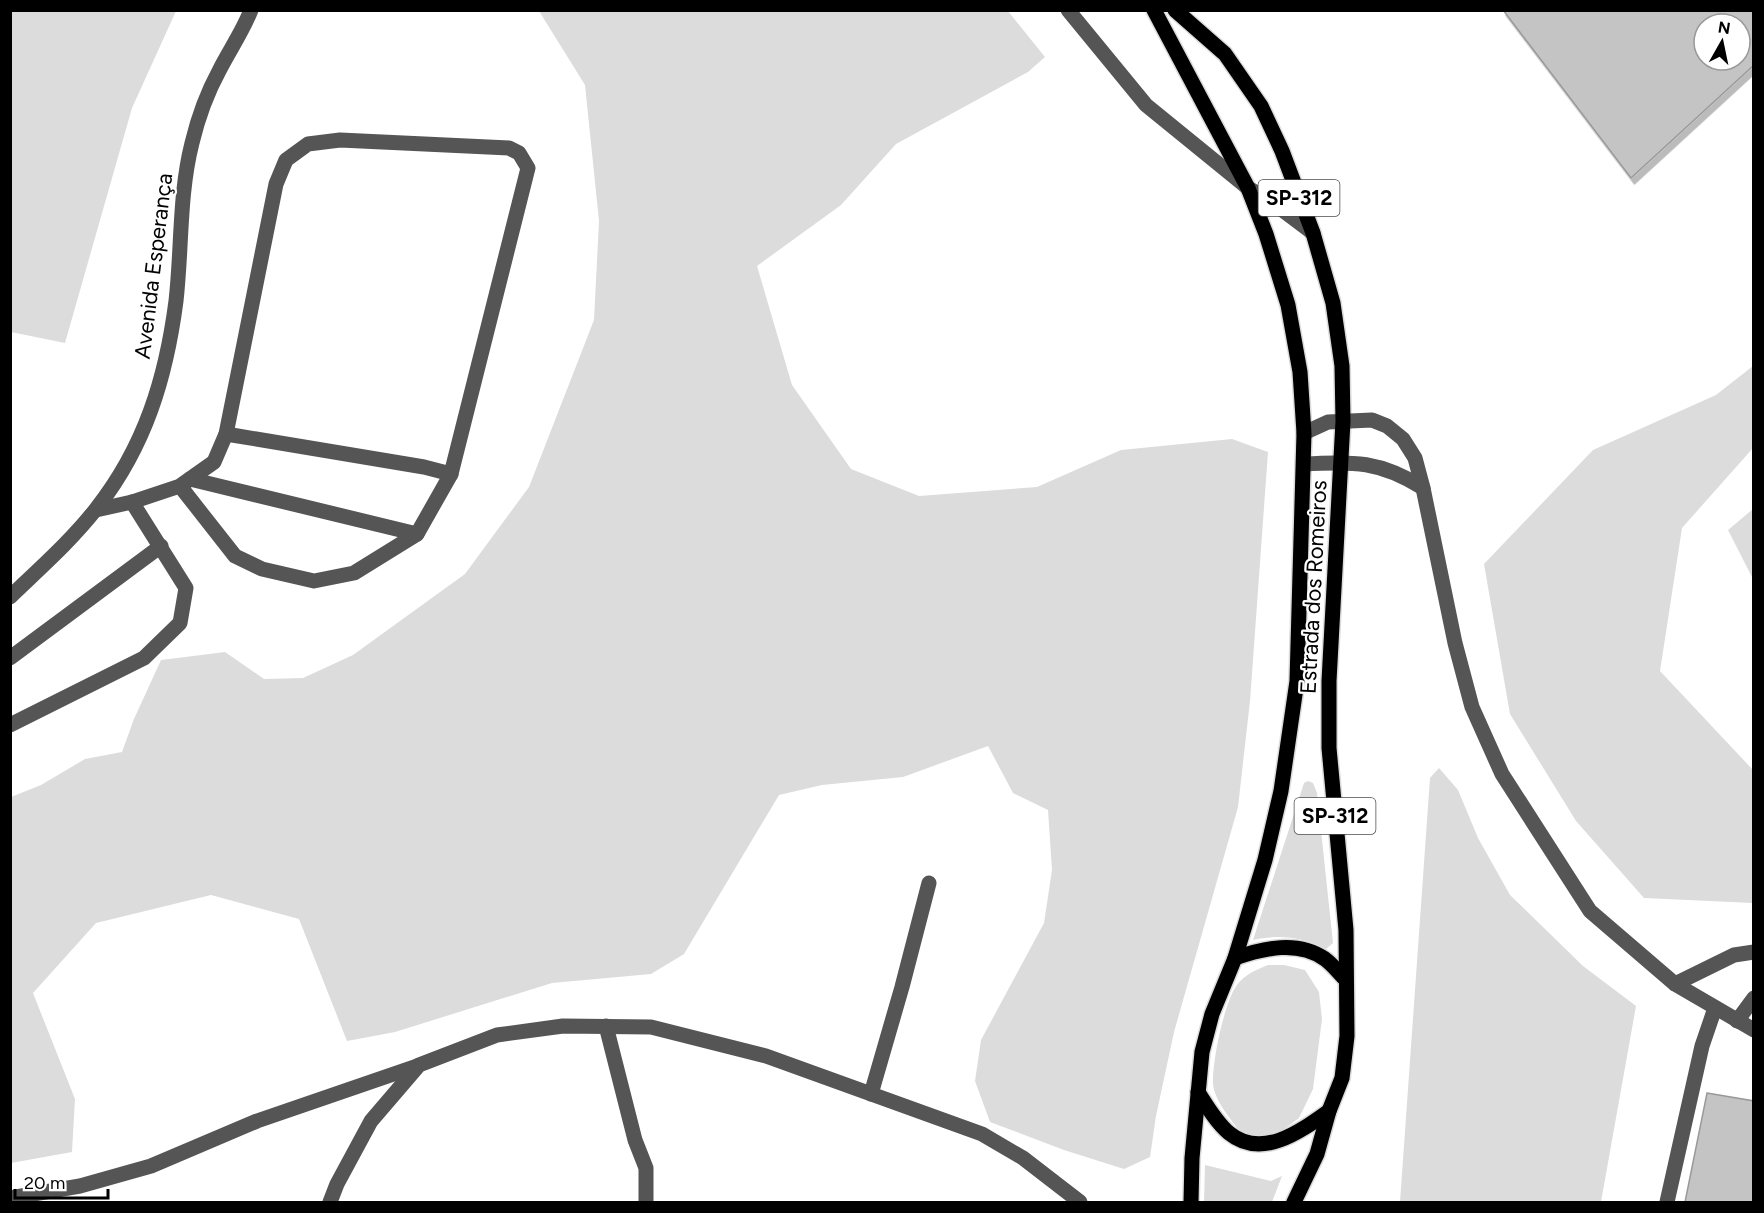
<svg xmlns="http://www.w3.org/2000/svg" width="1764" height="1213" font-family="Figtree,sans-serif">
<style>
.green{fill:#dcdcdc}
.building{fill:#c4c4c4;stroke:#999;stroke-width:1.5;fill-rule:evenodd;filter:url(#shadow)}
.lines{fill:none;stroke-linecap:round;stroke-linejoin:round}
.major-casing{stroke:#dbdbdb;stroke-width:18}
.minor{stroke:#555;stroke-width:15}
.major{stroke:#000;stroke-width:15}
.labels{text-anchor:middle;stroke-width:4.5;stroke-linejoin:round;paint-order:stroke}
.shield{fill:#fff;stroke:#4c4c4c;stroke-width:1.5}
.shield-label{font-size:21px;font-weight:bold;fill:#000}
.street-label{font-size:22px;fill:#000;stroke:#fff}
</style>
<defs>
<filter id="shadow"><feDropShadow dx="3.5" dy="6" stdDeviation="0" flood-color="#0004"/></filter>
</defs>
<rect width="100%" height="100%" fill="#fff"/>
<g class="green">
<path d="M10,11H176L132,108L65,343L11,332Z"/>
<path d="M539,11H1008L1045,57L1028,72L896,144L841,205L757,266L792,385L851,469L919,496L1037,487L1121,450L1232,439L1268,452L1250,701L1238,807L1174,1032L1156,1116L1150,1157L1124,1169L1064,1150L990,1122L975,1081L981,1040L1044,923L1052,870L1048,810L1013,793L988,746L903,777L822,785L779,795L684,954L651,974L552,983L395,1032L347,1041L299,919L211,895L96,923L33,993L75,1099L72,1152L11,1163V797L41,785L85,759L122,752L134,719L161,660L225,652L264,679L303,678L353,655L465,574L529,487L594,320L599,221L585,85Z"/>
<path d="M1753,366V448L1682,528L1660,671L1753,770V903L1644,898L1576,821L1510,714L1484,564L1593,450L1716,395Z"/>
<path d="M1753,509V579L1728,530Z"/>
<path d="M1439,768L1458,790L1478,838L1510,895L1583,966L1636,1006L1601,1202H1400L1430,778Z"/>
<path d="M1308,781L1313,783L1317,793L1333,943L1326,949C1303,937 1279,934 1253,940L1304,783Z"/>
<path d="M1268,965H1284L1305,970L1319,992L1322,1019L1313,1089L1299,1118L1280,1132L1266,1137L1241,1133C1231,1119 1215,1102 1213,1084C1212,1063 1224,1002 1237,985C1245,974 1256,970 1268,965Z"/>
<path d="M1205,1165L1271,1181L1282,1176L1272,1202H1204Z"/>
</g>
<g class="building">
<path d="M1503,10H1754V65L1631,178ZM1704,24H1740V60H1704Z"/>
<path d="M1707,1093L1754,1101V1202H1685Z"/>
</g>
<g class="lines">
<defs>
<g id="major">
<path d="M1154,10L1248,188L1266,234L1288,305L1300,372L1304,433L1297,681L1281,791L1265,860L1235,958L1212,1014L1202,1052L1192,1158L1191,1202"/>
<path d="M1175,10L1225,54L1261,106L1282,151L1313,233L1333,303L1342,366L1343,421L1329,681V748L1346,930L1347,1036L1342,1078L1329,1111L1317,1154L1294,1202"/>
<path d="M1235,958C1264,948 1298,940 1325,959C1333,965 1339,973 1345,979"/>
<path d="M1198,1092C1207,1106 1216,1122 1229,1133C1262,1160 1301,1131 1329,1111"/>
</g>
</defs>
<use href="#major" class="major-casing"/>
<g class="minor">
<path d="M1068,10L1146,105L1248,188L1268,199L1313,233"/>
<path d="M1304,433L1328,422L1372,420L1387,426L1403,439L1415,458L1423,488L1455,643L1472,707L1502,774L1590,911L1675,984L1754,1030"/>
<path d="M226,434L424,467L451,474"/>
<path d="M1304,464C1353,461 1381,461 1423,488"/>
<path d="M190,479L417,534"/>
<path d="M96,510L132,502L180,486L214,462L226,434L276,184L286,160L308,144L340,140L509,148L519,153L528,168L451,474L417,534L354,573L314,581L262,569L235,556L180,486"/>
<path d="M10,597C39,569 71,541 96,509C145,447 166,378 176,301C182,248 179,194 192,143C198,118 207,93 219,71C229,51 243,31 251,10"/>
<path d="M10,658L161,546"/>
<path d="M10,725L144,658L180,623L186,588L132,502"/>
<path d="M1675,984L1734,955L1754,952"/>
<path d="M1737,1021L1754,998"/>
<path d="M606,1026L635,1140L646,1168V1202"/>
<path d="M871,1094L902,987L929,883"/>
<path d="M10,1198L80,1186L151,1166L257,1121L417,1066"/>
<path d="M330,1202L337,1184L371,1121L419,1065L497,1035L563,1026L651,1027L766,1056L982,1134L1023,1158L1080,1202"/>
<path d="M1667,1202L1702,1046L1715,1008"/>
</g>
<use href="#major" class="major"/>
</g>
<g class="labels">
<g class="shield">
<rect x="1258.5" y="180" width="81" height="36" rx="4.5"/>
<rect x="1294.5" y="798" width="81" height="36" rx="4.5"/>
</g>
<g class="shield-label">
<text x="1299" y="205">SP-312</text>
<text x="1335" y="823">SP-312</text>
</g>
<g class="street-label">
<text transform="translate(153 266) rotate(-83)" y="8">Avenida Esperança</text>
<text transform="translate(1313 587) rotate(-87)" y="8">Estrada dos Romeiros</text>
</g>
</g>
<rect width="1764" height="1213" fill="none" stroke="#000000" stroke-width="24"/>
<g transform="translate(1722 42) rotate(9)"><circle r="28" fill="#ffffff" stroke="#999999" stroke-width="1.5"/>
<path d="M0-4.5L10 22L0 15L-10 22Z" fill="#000000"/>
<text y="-9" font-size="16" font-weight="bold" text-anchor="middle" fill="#000000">N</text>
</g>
<path d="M15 1189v9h93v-9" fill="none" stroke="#000000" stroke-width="3"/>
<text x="24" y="1189" font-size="18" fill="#000000" stroke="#ffffff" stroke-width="4.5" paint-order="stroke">20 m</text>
</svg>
